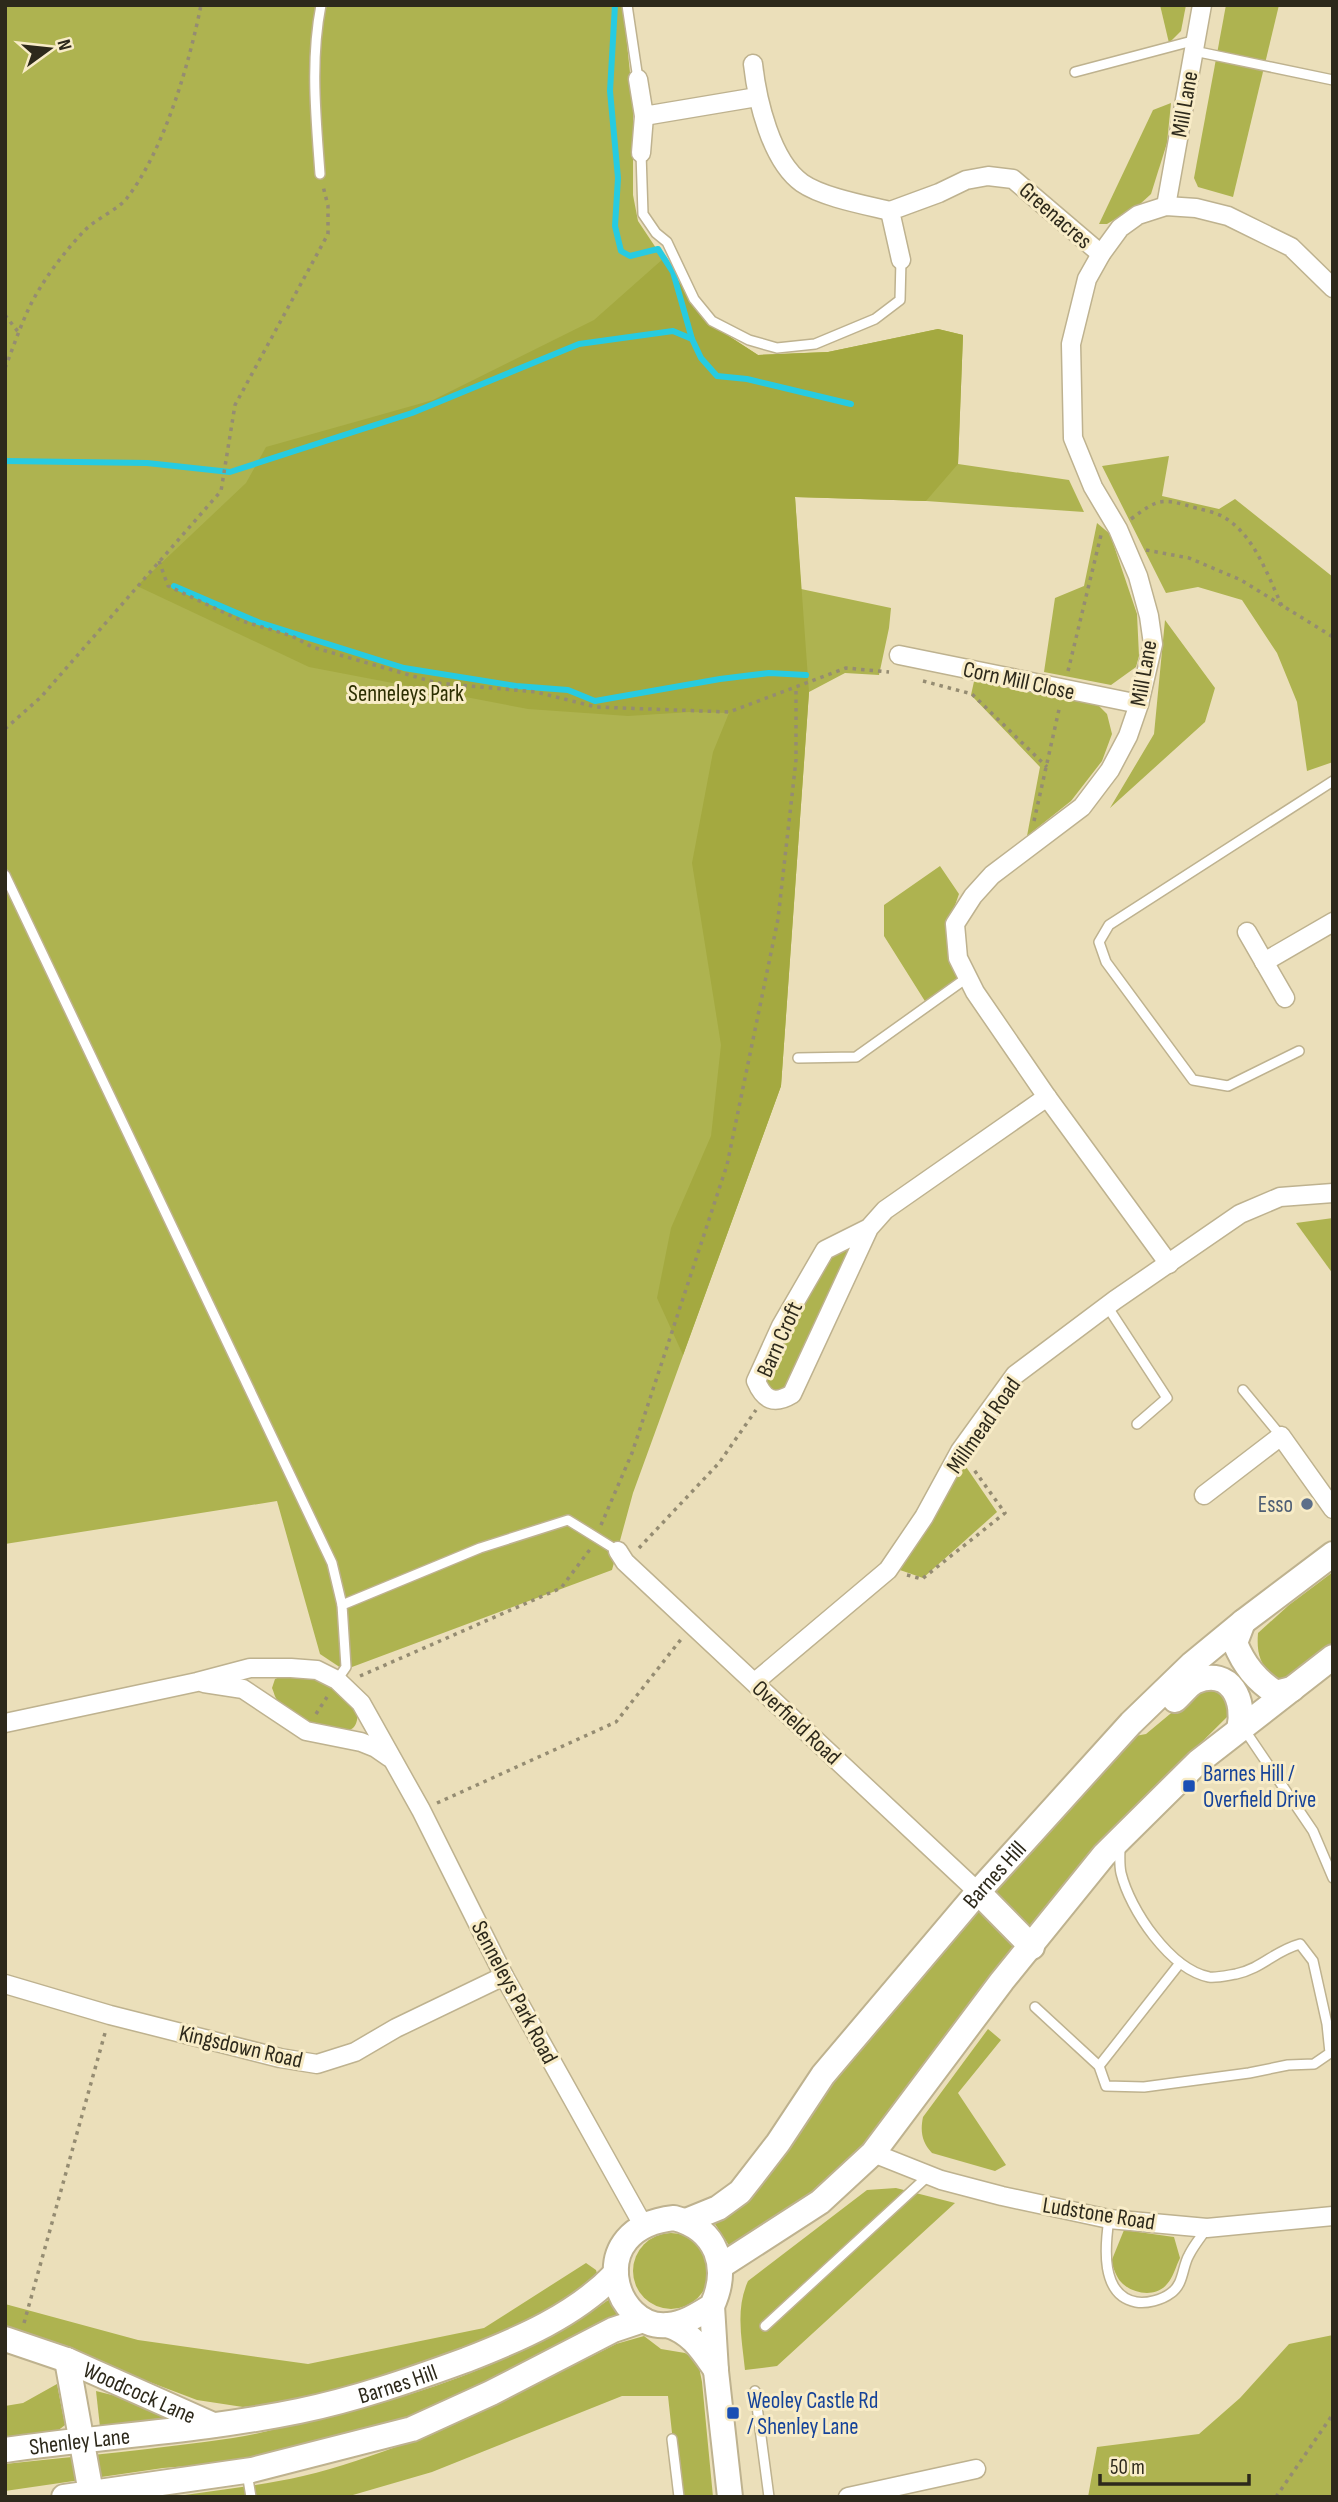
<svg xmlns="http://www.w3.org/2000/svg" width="1338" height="2502" font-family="'Sofia Sans Condensed',sans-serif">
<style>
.green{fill:#aeb350}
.forest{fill:#a4a940}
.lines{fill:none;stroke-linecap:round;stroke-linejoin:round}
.stream{stroke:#27cbe1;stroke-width:6}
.lane-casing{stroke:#beb28f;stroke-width:12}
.street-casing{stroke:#beb28f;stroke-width:21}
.secondary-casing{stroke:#beb28f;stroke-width:28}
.path{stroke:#958c72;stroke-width:3.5;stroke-dasharray:3.5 5;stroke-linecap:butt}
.lane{stroke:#fff;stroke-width:9}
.street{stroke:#fff;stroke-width:18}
.secondary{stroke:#fff;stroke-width:24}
.service-dot{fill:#5c6f8a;stroke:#f8ecc7;stroke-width:2.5}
.transit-dot{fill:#1a4fb4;stroke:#f8ecc7;stroke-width:2.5}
.labels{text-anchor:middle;stroke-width:6;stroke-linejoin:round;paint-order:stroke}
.street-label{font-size:23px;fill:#2d291b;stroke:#f8ecc7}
.park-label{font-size:23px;fill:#2c2e01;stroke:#f8ecc7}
.service-label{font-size:23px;fill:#4e5e75;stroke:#f8ecc7;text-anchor:end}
.transit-label{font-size:23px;fill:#164399;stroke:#f8ecc7;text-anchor:start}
</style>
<rect width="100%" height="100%" fill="#ebdfba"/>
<g class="green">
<path d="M5,5H623L633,102V195L638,221L704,320L758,355L828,352L938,329L963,335L958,464L1069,480L1084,512L926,501L795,497L801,589L891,608L889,628L879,675L845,673L809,692L781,1086L633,1493L612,1570L344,1670L320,1654L277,1501L5,1544Z"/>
<path d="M1160,5H1186L1181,31L1169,43Z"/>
<path d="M1226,5H1279L1233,197L1198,187L1194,178Z"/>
<path d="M1171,103L1167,143L1151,194L1139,205L1107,224H1099L1153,110Z"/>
<path d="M1169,456L1162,496L1219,509L1235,499L1333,577V762L1307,771L1297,702L1277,653L1242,600L1198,587L1166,593L1102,466Z"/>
<path d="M1097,523L1110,534L1137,614L1139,656L1136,667L1111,685L1044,672L1055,598L1084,586Z"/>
<path d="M1165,620L1215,688L1205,722L1110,808L1154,734Z"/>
<path d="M975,677L1096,703L1107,714L1112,734L1102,761L1071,801L1027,836L1040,767L971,695Z"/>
<path d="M940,866L959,894L948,925L960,983L928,1006L884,936V905Z"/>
<path d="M1333,1218V1274L1296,1223Z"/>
<path d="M863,1236L796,1379L780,1397L759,1380L828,1255Z"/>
<path d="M962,1461L997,1512L923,1578L897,1569Z"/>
<path d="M1333,1572V1649L1286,1681C1262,1673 1256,1657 1258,1633L1289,1605Z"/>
<path d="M287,1674C311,1676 354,1681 357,1712C358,1718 357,1724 353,1728C338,1741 290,1715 279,1702C275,1699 274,1692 272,1688L275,1679Z"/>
<path d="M1200,1689L1217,1690L1231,1700L1229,1715L1091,1852L983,1985L857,2157L816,2194L732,2250L715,2224L757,2187L852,2058L1130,1737L1146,1734Z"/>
<path d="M988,2029L1001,2040L958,2093L1006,2165L995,2171L932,2153C922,2142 920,2132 923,2117Z"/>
<path d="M896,2188L955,2203L777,2366L745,2370C742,2339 735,2310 748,2281L867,2190Z"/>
<path d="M1124,2230L1174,2237L1180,2258C1176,2266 1173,2278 1167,2284C1156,2298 1132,2294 1121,2282C1116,2277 1114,2268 1111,2262Z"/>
<circle cx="671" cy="2271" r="38"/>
<path d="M586,2263L596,2270L598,2277L554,2310L385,2383L295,2402L243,2407L197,2400L139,2378L5,2334V2304L138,2340L308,2364L484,2328Z"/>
<path d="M614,2296L627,2315L416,2421L248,2461L163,2468L5,2491V2464C81,2456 157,2449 233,2438C257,2435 281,2427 305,2422C413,2398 524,2362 614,2296Z"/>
<path d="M1333,2335V2497H1088L1097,2447L1199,2434L1240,2398L1289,2344Z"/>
<path d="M644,2336L661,2349L685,2353L698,2362L702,2382L713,2497H679L668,2396H622L432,2472L346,2497H171C215,2490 260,2486 303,2476C414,2449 515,2394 616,2344Z"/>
<path d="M57,2384L65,2425L56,2432L5,2437V2406L23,2403Z"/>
<path d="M96,2391L140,2402L164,2417L161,2421L100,2427Z"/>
</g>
<path class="forest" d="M664,258L704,320L758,355L828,352L938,329L963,335L958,464L926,501L795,497L809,692L781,1086L683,1355L657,1298L671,1228L711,1136L721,1045L692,863L713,752L729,713L690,712L628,716L528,709L309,667L137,586L246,483L266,447L433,400L594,320Z"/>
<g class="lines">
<g class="stream">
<path d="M615,5L610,91L618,178L615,226L621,251L630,256L658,249L673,272L692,339"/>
<path d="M5,461L147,463L230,472L412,413L579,344L673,331L692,339L701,358L717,376L747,379L851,404"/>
<path d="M174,586L258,622L404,668L516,686L568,690L595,701L720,679L769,673L806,675"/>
</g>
<defs>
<g id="lane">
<path d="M627,5L638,79"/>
<path d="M1194,51L1333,80"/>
<path d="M1075,72L1196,40"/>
<path d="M641,153L643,214L656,233L667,242L694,299L712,321L749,340L777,348L815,344L875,319L900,300L901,260"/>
<path d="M320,174C316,118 310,61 321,5"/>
<path d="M5,875L332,1563L342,1605"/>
<path d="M1299,1051L1228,1086L1193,1080L1106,962L1099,942L1109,925L1333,781"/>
<path d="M798,1058L856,1057L968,977"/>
<path d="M1107,1306L1167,1398L1137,1424"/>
<path d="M1243,1390L1281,1436"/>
<path d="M337,1680L346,1667L342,1605L480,1548L568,1520L618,1551"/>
<path d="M1244,1729L1313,1831L1333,1878"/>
<path d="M1035,2007L1099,2066L1106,2086L1144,2087L1249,2073L1288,2065L1314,2064L1330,2053L1327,2024L1313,1961L1300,1944C1274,1951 1263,1968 1236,1974C1229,1975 1217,1978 1209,1977C1170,1969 1130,1910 1121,1873C1119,1864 1120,1854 1120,1845"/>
<path d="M1099,2066L1180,1963"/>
<path d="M1109,2219C1105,2246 1100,2295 1136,2302C1146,2304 1162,2300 1171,2293C1184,2284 1182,2267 1189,2255C1194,2245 1201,2237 1207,2228"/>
<path d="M765,2326L928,2176"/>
<path d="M755,2391L769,2497"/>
<path d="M672,2439L679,2497"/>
<path d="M247,2473L251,2497"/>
</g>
<g id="street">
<path d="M753,64C757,100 771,161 802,183C822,197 865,205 890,211"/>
<path d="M638,79L644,116L757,97"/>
<path d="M641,153L644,116"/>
<path d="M1166,206L1202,5"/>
<path d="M901,260L890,211L939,193L966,180L988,176L1013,179L1101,254"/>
<path d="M899,655L1139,704"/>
<path d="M1247,932L1285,998"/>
<path d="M1264,962L1333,922"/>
<path d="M869,1228L825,1250L781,1326L756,1381C764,1400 774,1405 792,1394L869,1228L885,1210L1047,1097"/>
<path d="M1169,1264L1047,1097L975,992L958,958L955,924L973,896L992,875L1082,807L1110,770L1128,736L1139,704L1153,644L1149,616L1138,576L1118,529L1093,487L1073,438L1071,344L1087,279L1101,254L1120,228L1138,215L1166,206L1196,208L1228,216L1291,247L1333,288"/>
<path d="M1204,1495L1281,1436L1333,1509"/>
<path d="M618,1551L625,1562L978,1892"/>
<path d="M755,1682L888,1570L924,1517L960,1451L1015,1375L1115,1300L1240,1214L1280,1197L1333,1193"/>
<path d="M204,1683L243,1689L306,1731L361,1742L376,1748L389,1757"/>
<path d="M5,1723L197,1682L250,1668H291L317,1670L337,1680L361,1703L421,1810L504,1976L643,2225"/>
<path d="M5,1984L110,2015L280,2058L317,2064L355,2052L396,2028L504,1976"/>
<path d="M873,2153L941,2180L1002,2196L1109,2219L1207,2228L1333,2216"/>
<path d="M848,2497L976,2469"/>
</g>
<g id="secondary">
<path d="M1243,1622L1235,1643C1244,1665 1256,1680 1276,1693L1292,1689"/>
<path d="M1175,1700C1182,1694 1189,1684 1196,1681C1231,1667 1246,1701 1239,1730"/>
<path d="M978,1892L1032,1947"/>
<path d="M674,2218C717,2229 730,2267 712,2306C699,2314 684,2324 668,2325C614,2331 582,2228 674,2218Z"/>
<path id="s1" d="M686,2221L718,2208L740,2192L778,2143L823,2075L978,1892L1131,1723L1192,1664L1243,1622L1333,1554"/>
<path d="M721,2266L820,2202L873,2153L1002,1981L1104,1855L1198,1762L1333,1657"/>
<path d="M712,2306L716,2371L730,2497"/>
<path d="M668,2325C692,2333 702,2350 716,2370"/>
<path id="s2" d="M5,2339L67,2360L213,2425"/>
<path d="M67,2360L91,2493"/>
<path id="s3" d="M5,2450C103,2436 202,2431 299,2411C357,2399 411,2380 466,2360C520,2339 576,2315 616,2273"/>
<path d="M64,2497L252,2470L412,2429L491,2393L613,2330L643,2320"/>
</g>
</defs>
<use href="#lane" class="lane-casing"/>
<use href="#street" class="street-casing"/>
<use href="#secondary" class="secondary-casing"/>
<g class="path">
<path d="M5,315L19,333"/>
<path d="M5,368C13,348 20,327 29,308C42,281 64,252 85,230C96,219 120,208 127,198C164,150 189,65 201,5"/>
<path d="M1131,519C1159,498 1162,498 1196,508C1204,510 1214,512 1222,516C1254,534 1267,574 1282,606"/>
<path d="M1146,550L1189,558L1241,580L1333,637"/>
<path d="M159,561L168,586L242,621L292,636L312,647L437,683L536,692L596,707L729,712L846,668L889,672"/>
<path d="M1068,671L1101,535"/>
<path d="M923,681L972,694L1047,767"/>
<path d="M5,729L41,697L221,491L235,405L328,234V206L323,186"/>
<path d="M1034,821L1060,705"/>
<path d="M601,1525L632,1453L727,1165L778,919L796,760V687"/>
<path d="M639,1548L719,1463L756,1410"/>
<path d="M907,1575L922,1579L1005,1513L972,1467"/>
<path d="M360,1676L561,1588L591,1548"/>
<path d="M316,1714L327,1697"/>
<path d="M437,1803L616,1722L682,1638"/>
<path d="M24,2323L105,2033"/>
<path d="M1276,2497L1333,2414"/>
</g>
<use href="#lane" class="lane"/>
<use href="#street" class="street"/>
<use href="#secondary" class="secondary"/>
</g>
<circle class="service-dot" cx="1307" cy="1504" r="7"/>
<g class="transit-dot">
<rect x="1182" y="1779" width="14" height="14" rx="3.5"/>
<rect x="726" y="2406" width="14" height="14" rx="3.5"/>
</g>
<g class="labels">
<g class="street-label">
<text transform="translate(1184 104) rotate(-80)" y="8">Mill Lane</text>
<text transform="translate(1056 215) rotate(41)" y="8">Greenacres</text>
<text transform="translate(1143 673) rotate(-80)" y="8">Mill Lane</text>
<text transform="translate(1019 680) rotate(12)" y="8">Corn Mill Close</text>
<text transform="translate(779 1339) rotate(-66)" y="8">Barn Croft</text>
<text transform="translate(983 1425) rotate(-55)" y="8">Millmead Road</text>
<text transform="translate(797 1722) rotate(43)" y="8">Overfield Road</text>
<text dy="8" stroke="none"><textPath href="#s1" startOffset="469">Barnes Hill</textPath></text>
<text transform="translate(515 1992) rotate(62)" y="8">Senneleys Park Road</text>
<text transform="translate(241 2046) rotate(13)" y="8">Kingsdown Road</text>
<text transform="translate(1099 2213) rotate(9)" y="8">Ludstone Road</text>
<text dy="8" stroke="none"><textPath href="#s3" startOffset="399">Barnes Hill</textPath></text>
<text dy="8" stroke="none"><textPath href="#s2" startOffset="145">Woodcock Lane</textPath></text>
<text dy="8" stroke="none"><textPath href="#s3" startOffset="75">Shenley Lane</textPath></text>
</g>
<g class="park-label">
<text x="406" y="701">Senneleys Park</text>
</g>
<g class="service-label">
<text x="1293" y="1512">Esso</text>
</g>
<g class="transit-label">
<text x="1203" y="1781">Barnes Hill /<tspan x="1203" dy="26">Overfield Drive</tspan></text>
<text x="747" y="2408">Weoley Castle Rd<tspan x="747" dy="26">/ Shenley Lane</tspan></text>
</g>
</g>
<rect width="1338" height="2502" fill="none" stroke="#2d291b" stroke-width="14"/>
<g transform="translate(49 49) rotate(75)" stroke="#f8ecc7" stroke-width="5" paint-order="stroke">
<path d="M0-5L12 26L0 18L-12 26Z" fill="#2d291b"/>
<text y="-10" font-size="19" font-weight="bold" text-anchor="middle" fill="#2d291b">N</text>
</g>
<path d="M1100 2474v10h149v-10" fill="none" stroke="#2d291b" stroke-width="3.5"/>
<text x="1110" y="2474" font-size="21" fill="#2d291b" stroke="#f8ecc7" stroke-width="5" paint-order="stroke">50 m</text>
</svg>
